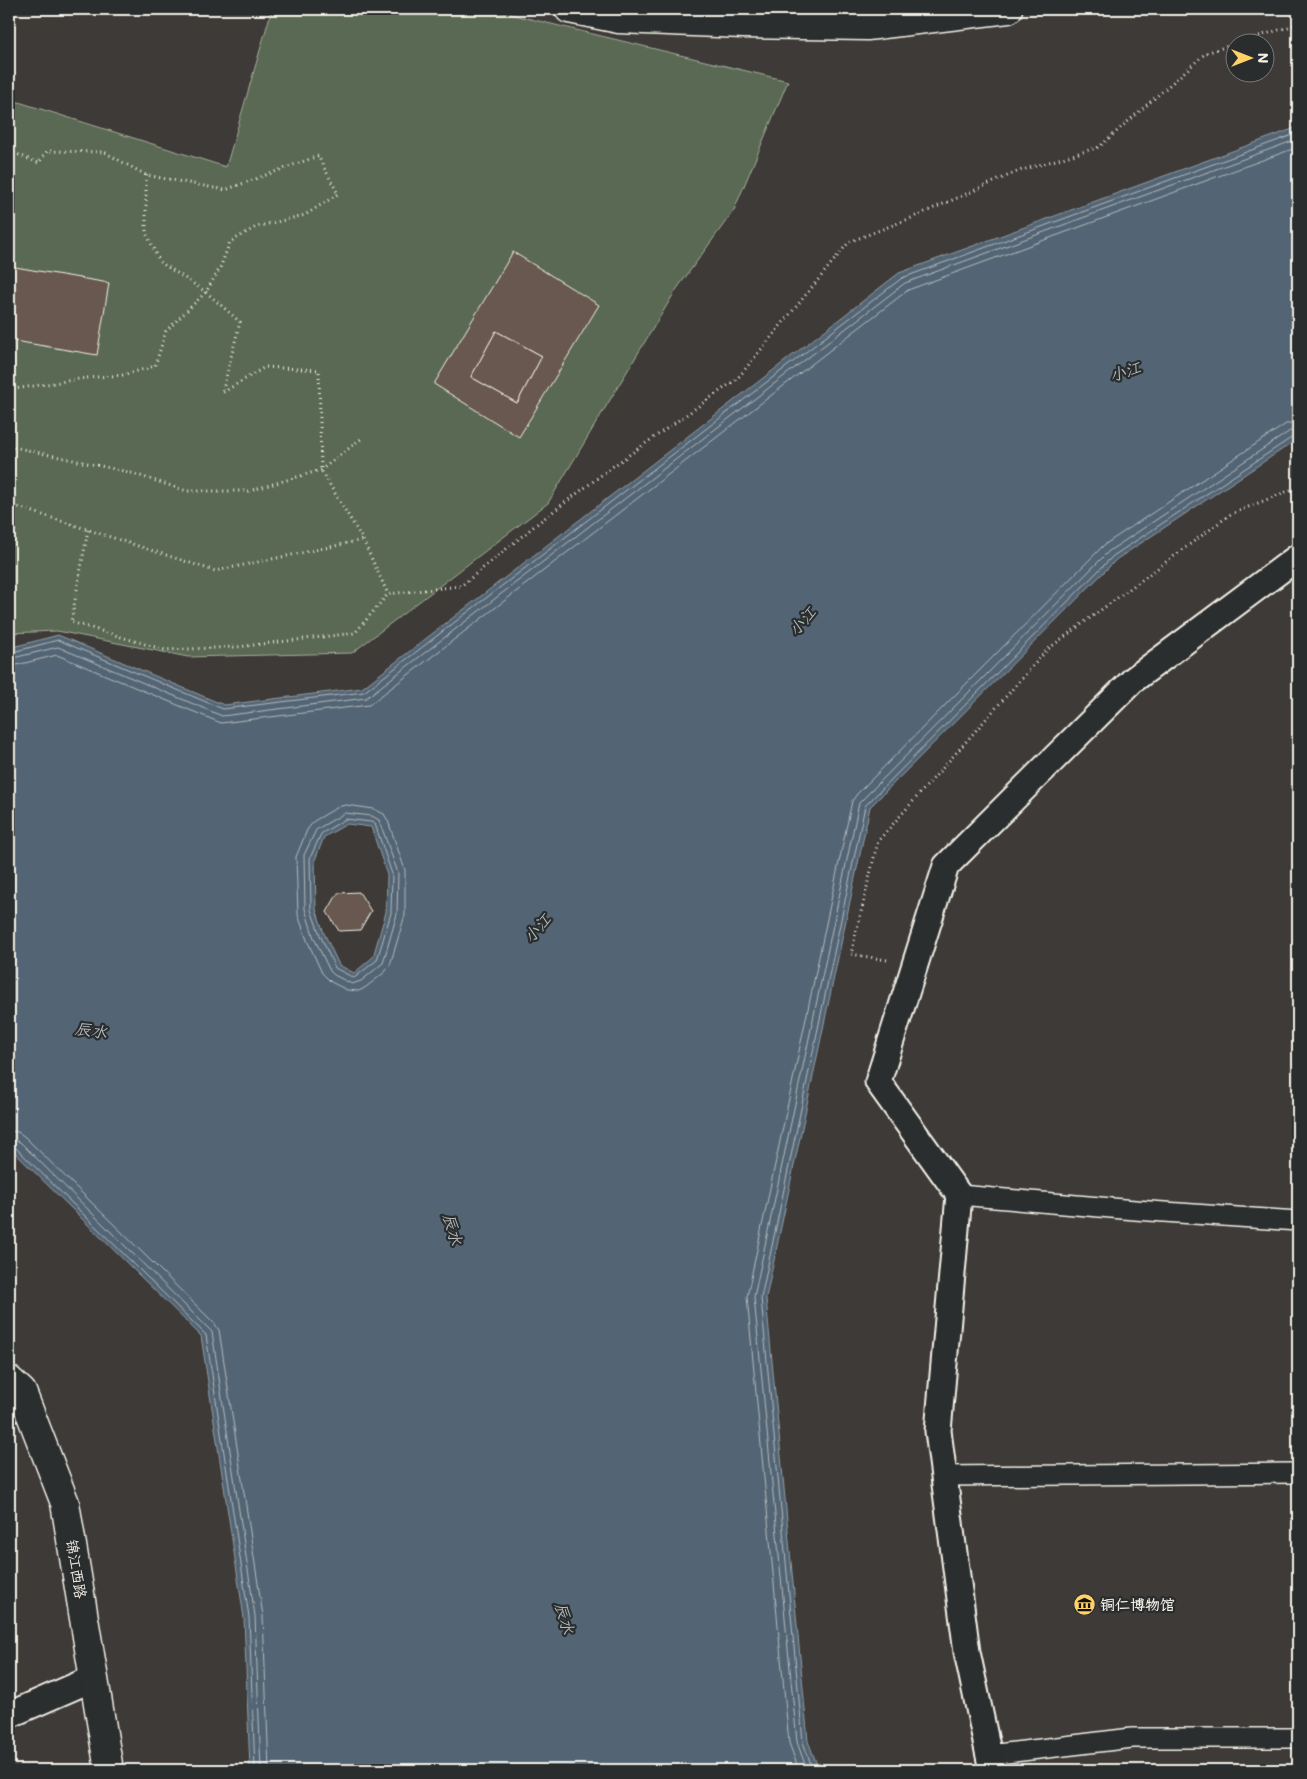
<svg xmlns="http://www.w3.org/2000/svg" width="1307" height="1779" font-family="Mali,'LXGW WenKai TC',sans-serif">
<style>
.green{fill:#5a6952;stroke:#a7ad9d}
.water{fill:#536575;stroke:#939da3;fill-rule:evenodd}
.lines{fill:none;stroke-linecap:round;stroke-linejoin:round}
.shore{stroke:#b4b9ba;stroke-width:1}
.building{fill:#685850;stroke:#f4f1e8;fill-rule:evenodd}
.pedestrian-casing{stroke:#f4f1e8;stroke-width:22}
.minor-casing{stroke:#f4f1e8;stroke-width:29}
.tertiary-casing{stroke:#f4f1e8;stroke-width:31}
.secondary-casing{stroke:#f4f1e8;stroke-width:31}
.path{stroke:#f4f1e8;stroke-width:3;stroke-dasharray:1 4;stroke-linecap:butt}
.pedestrian{stroke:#2a2d2e;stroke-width:19}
.minor{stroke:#2a2d2e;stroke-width:25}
.tertiary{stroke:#2a2d2e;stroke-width:28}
.secondary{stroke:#2a2d2e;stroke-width:28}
.labels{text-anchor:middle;stroke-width:4.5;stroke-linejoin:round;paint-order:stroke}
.street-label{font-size:15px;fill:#f4f1e8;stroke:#2a2d2e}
.poi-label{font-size:15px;font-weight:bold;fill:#f4f1e8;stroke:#2a2d2e;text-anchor:start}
.water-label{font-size:16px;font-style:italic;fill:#b4b9ba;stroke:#2a2d2e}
</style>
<rect width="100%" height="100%" fill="#3d3a38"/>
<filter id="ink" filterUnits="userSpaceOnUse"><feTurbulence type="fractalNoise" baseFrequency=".02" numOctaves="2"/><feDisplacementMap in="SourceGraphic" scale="10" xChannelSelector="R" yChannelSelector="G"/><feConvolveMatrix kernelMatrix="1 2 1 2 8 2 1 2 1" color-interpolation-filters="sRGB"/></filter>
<g filter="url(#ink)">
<path class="green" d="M272,9H489L788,81L734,210L676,290L548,503L352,653L188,657L57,631L9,633V99L226,167Z"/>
<path class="water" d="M1298,127V439L1117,559L870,807L766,1298L808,1741L819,1770H250L244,1618L201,1336L12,1150L9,1149V648L58,635L224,705L362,688L899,273ZM347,824L371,827L387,875L386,912L373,957L354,973L339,965L324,933L316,909L315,860L324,837Z"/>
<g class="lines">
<g class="shore">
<path d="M9,653L58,640L223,709L364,692L902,278L1298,133"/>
<path d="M9,659L58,647L222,716L366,698L905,283L1298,139"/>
<path d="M9,667L57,655L221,723L369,705L908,290L1298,147"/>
<path d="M346,805L374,809L384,814L388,821L405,870V915L390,965L385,972L366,987L359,991L347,990L331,982L322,973L307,940L298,915L296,857L307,830L314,821L338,807Z"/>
<path d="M345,813L372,816L379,820L398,873L397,914L383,963L361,981L352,984L334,975L330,971L314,938L305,909L304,855L316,830Z"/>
<path d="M346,819L371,822L375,824L392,874L391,913L377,960L354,978L335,968L320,935L311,910L310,858L321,834Z"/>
<path d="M9,1131L18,1132L25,1137L214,1323L219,1330L263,1616L269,1770"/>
<path d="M9,1139L20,1142L212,1332L255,1616L261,1770"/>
<path d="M9,1145L15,1147L206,1335L249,1617L255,1770"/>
<path d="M799,1770L789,1743L747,1297L852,801L857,794L1104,545L1286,424L1298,421"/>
<path d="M807,1770L797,1742L754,1297L859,803L1109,551L1290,431L1298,429"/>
<path d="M813,1770L803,1742L761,1298L865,806L1113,556L1294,436L1298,435"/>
</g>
</g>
<g class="building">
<path d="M513,252L599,305L519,437L434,384ZM496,331L542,356L517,403L471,377Z"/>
<path d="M9,266L109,283L97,355L9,340Z"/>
<path d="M496,331L542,356L517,403L471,377Z"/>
<path d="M359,892L371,911L360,930L339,931L327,912L338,893Z"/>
</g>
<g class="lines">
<defs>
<g id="pedestrian">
<path d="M959,1195L1135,1210L1298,1221"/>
<path d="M944,1476L1298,1473"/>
<path d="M989,1755L1132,1738H1298"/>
</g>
<g id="minor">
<path d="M9,1715L94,1678"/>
<path d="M992,1770L967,1652L938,1431L959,1195L878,1082L946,866L1133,680L1298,557"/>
</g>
<path id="tertiary" d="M9,1380L22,1392L65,1503L109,1770"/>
<path id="secondary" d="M569,9L619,19L743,24L867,26L1008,9"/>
</defs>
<use href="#pedestrian" class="pedestrian-casing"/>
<use href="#minor" class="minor-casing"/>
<use href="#tertiary" class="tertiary-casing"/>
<use href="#secondary" class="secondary-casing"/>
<g class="path">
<path d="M1240,42L1298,24"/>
<path d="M9,151L39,163L47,151L104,152L146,175L225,190L318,156L338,194L305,215L256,227L230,242L220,268L206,292L166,331L155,366L123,375L86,378L14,389L9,387"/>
<path d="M146,175V233L160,262L206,292L240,322L222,393L265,367L319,370L321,470L363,540L388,594"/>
<path d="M9,418L14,389"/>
<path d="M9,446L128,472L187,491H249L321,470L361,439"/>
<path d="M9,504L215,571L363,540"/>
<path d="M88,530L71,622L165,650L237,647L355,633L388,594L461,586L538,523L612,467L737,379L849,242L911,218L1019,171L1099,147L1206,53L1234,44"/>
<path d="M887,960L851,954L878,841L1048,649L1231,514L1298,487"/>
</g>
<use href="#pedestrian" class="pedestrian"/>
<use href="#minor" class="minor"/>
<use href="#tertiary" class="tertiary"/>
<use href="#secondary" class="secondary"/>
</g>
</g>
<defs>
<symbol id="museum-disc" viewBox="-11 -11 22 22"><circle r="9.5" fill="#ffd166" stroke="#2a2d2e"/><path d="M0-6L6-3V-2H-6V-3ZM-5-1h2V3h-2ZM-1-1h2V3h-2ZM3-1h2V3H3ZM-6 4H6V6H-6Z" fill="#111"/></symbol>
</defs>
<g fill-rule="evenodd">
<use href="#museum-disc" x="1072" y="1592" width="25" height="25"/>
</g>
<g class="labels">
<g class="street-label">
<text transform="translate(76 1569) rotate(81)" y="5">锦江西路</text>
</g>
<g class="poi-label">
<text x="1100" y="1610">铜仁博物馆</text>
</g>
<g class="water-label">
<text transform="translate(1125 371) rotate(-18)" y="6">小江</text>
<text transform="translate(802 621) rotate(-49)" y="6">小江</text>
<text transform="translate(537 928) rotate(-49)" y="6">小江</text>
<text transform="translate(91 1030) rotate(8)" y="6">辰水</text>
<text transform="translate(453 1229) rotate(74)" y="6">辰水</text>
<text transform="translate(565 1618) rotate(74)" y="6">辰水</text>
</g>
</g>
<rect width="1307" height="1779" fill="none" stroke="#2a2d2e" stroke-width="30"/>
<rect x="15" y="15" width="1277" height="1749" fill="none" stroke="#f4f1e8" stroke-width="2" filter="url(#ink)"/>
<g transform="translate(1250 58) rotate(90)"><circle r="24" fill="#2a2d2e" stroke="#7b7b78"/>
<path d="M0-4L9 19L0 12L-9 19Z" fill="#ffd166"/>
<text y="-8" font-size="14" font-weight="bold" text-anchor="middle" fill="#f4f1e8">N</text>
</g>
</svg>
